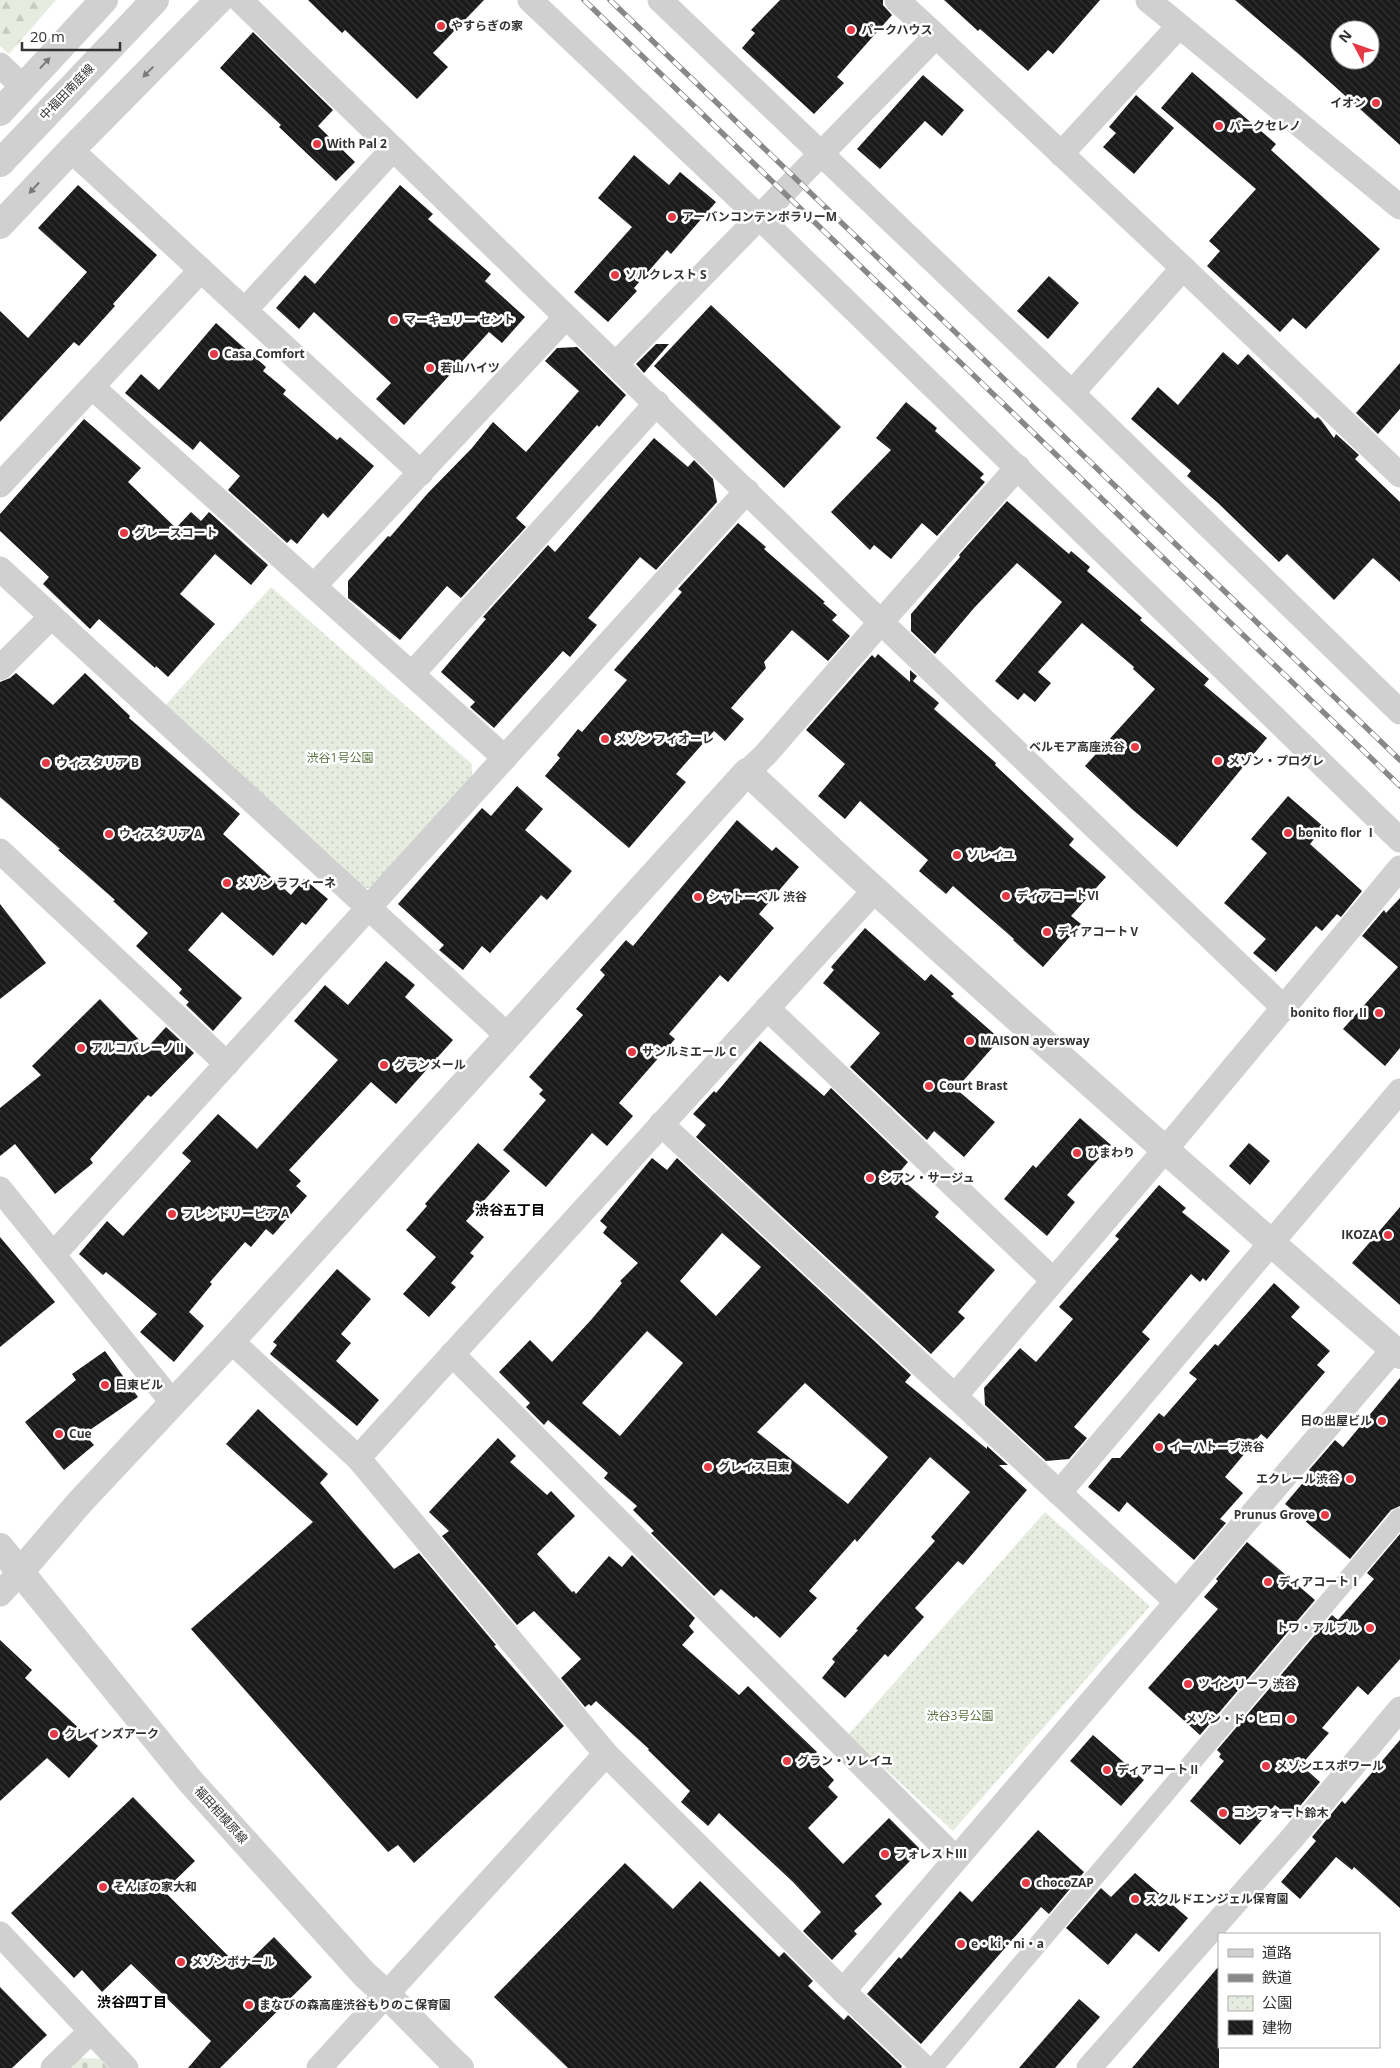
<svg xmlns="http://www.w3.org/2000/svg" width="1400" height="2068" font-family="'Open Sans','Noto Sans JP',sans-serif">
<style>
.forest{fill:url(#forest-firs)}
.cemetery{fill:url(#cemetery-stones)}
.park{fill:url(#park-dots)}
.building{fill:url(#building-back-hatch);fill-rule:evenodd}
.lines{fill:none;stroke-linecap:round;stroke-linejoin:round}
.pedestrian{stroke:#d0d0d0;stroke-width:19}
.minor{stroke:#d0d0d0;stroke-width:25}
.tertiary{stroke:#d0d0d0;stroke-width:28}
.rail-casing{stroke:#888;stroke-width:5.5}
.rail{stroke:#fff;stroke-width:4;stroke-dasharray:11;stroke-linecap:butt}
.oneway{fill:#7a7a7a}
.poi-dot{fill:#e63946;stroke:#fff;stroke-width:2}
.labels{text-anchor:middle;stroke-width:5;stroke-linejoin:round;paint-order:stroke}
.poi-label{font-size:12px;font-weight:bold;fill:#333;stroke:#fff;text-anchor:start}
.street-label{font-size:12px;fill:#333;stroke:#fff}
.park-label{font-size:12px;fill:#56703f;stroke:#fff}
.neighbourhood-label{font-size:14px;font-weight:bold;fill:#000;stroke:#fff}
</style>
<defs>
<pattern id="forest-firs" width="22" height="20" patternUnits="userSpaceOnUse" patternTransform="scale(1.25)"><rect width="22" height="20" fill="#e6ecdf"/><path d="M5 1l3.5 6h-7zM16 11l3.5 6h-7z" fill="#c6cbc0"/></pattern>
<pattern id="cemetery-stones" width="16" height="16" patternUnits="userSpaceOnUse" patternTransform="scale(1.25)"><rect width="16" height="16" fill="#e6ecdf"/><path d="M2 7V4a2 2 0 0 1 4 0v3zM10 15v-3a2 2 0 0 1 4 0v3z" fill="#c6cbc0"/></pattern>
<pattern id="park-dots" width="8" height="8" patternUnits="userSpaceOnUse" patternTransform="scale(1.25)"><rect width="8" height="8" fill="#e6ecdf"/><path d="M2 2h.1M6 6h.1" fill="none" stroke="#c6cbc0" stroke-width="1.8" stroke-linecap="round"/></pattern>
<pattern id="building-back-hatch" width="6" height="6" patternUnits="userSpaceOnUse" patternTransform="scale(1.25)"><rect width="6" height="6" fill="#1a1a1a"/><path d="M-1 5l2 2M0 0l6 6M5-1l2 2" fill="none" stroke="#333"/></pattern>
</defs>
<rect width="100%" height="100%" fill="#fff"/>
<path class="forest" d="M0,0H56L9,54L0,46Z"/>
<path class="cemetery" d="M80,2058L100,2059L108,2068H70Z"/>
<g class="park">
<path d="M271,587L472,764V778L370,888H359L163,708Z"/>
<path d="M1045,1512L1150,1606L953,1831L848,1735Z"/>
</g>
<g class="building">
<path d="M308,0H484L433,53L448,67L417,99L345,30L342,33Z"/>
<path d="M780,0H883V5L892,15L837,77L844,83L814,114L742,48L755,33L751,30Z"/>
<path d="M944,0H1100L1053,54L1048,50L1028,71L980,29L978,31Z"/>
<path d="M1235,0H1400V145L1302,57ZM1340,30H1370V60H1340Z"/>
<path d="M253,32L333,110L318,126L355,162L336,181L279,127L281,125L220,68Z"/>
<path d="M1192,72L1276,144L1271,150L1380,249L1306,329L1293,318L1280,332L1207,266L1220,251L1209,241L1256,189L1161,108Z"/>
<path d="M923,75L964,110L942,136L925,121L880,169L857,149Z"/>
<path d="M1136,95L1174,128L1134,174L1103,147L1116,133L1109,127Z"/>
<path d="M634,155L669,185L680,172L716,202L671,254L667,250L634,288L637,291L608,322L574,292L632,227L598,198Z"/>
<path d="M78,185L157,255L113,304L115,306L79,346L74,342L0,422V311L28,338L87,272L38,228Z"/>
<path d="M400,185L433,214L428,219L491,274L485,281L525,317L502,343L489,332L404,425L376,399L391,383L314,312L299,329L276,308L305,275L315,284Z"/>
<path d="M1049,276L1079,303L1048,339L1017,311Z"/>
<path d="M711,305L841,427L784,488L654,366Z"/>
<path d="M216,323L266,367L263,371L286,390L283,394L337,440L340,437L374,466L328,518L323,513L297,544L291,539L287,543L228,490L240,476L200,441L193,450L125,393L141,374L159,390Z"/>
<path d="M656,344H669L644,373L636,364Z"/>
<path d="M577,347L626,395L599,427L597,425L516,518L526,527L461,598L447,586L400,640L348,598V581L388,536L390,537L428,493L472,448L493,422L526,452L579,391L545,361L557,348Z"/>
<path d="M1223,352L1238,365L1248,354L1315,419L1318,417L1321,420L1334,438L1336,434L1359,455L1355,459L1400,502V582L1373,558L1334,600L1287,554L1279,562L1218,503L1187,476L1191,471L1131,419L1158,387L1178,405Z"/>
<path d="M1400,363V409L1378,434L1356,413Z"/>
<path d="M906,402L937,428L935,431L984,474L980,478L985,482L937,536L922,523L891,559L874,545L870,550L831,512L891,450L876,438Z"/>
<path d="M84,419L141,468L128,482L176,528L191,512L201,521L209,512L268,565L251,585L215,554L180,594L215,624L168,677L156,666L155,668L99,619L90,629L43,584L49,577L0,531V514Z"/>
<path d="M654,438L688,467L694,460L713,479L717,502L656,570L640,557L588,618L597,625L570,657L563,651L494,728L470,707L475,702L441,672L486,619L483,617L548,545L555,552Z"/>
<path d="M1007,501L1069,554L1071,551L1090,567L1087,571L1142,618L1140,620L1209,679L1204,685L1267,738L1177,847L1133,810L1085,766L1155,689L1133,669L1134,667L1082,623L1038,672L1051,683L1035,702L1024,693L1018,700L995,681L1062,602L1017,563L974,608L935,654L911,631V614L960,557L959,555Z"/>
<path d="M738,523L766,547L764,549L825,602L823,603L837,615L832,620L850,636L828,661L792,630L764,662L766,668L731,708L744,719L725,741L714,731L676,774L686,782L629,848L545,776L560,758L557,755L578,729L582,732L627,680L614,670L682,592L678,589Z"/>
<path d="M878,654L910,682V670L917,676L913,681L939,703L934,709L996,763L995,765L1074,839L1069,845L1106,877L1071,916L1081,924L1043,967L1013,940L1014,939L953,886L946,894L919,871L928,860L860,801L845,819L818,796L845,764L806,730L872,655L875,658Z"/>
<path d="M16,673L53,705L85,673L130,716L129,718L240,814L223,834L291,895L304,879L328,899L306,925L302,922L273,956L222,912L188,950L242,998L213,1031L186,1005L189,1002L179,993L182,989L136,946L148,933L113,901L115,900L58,850L60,849L0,797V682L10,678Z"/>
<path d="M517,786L543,809L525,830L572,871L547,900L541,895L490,953L482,946L463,970L439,950L444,945L398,904L482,808L491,816Z"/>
<path d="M1288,796L1324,827L1310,844L1362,891L1341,917L1337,914L1322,931L1316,926L1276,972L1253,953L1266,939L1224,903L1267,853L1251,839Z"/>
<path d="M737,820L772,851L776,847L799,867L759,914L774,928L728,982L720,975L669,1034L675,1039L619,1103L633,1116L607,1146L592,1133L546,1187L503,1150L546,1100L539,1094L543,1090L529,1077L583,1015L576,1009L605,975L600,970L626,940L633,946Z"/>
<path d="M1400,898V1048L1385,1066L1343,1029L1398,967L1362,936L1384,910L1386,913Z"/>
<path d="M0,904L46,963L0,999Z"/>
<path d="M865,928L925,981L931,974L954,994L951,996L1000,1039L956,1089L995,1122L964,1157L934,1131L927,1140L850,1067L880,1033L823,983L834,970L831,967Z"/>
<path d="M386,961L415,985L405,997L453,1040L396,1104L371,1082L289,1170L301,1181L296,1186L307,1196L273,1235L266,1229L251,1247L245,1242L210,1282L212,1284L189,1312L204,1326L174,1362L140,1332L157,1314L106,1272L103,1275L79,1254L107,1221L123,1236L191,1161L182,1153L218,1114L257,1149L338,1060L294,1021L325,985L348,1005Z"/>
<path d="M100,999L147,1048L166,1027L194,1053L151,1097L148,1095L90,1159L93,1163L55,1194L15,1144L0,1156V1108L41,1075L32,1066Z"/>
<path d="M760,1041L824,1096L831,1088L908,1162L897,1175L939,1212L935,1217L995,1270L958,1312L965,1318L931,1354L696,1137L706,1125L693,1114L714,1091L716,1093Z"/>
<path d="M1080,1118L1111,1145L1067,1195L1075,1202L1047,1236L1004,1199L1033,1165L1036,1168Z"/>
<path d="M478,1143L510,1171L466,1221L484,1237L470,1253L474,1256L451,1283L456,1287L429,1317L403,1294L436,1257L406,1230L427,1206L425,1204Z"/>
<path d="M1249,1143L1270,1161L1250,1185L1229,1166Z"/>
<path d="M652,1158L667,1170L677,1158L911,1375L905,1382L987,1449V1446L1008,1465H999L1027,1490L963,1565L958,1561L915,1608L924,1617L888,1657L885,1654L845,1698L822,1678L835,1662L832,1659L858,1630L856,1629L935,1541L931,1537L970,1492L930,1457L857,1542L855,1539L809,1591L817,1598L780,1638L756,1616L754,1618L721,1589L714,1596L651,1533L654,1531L633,1510L637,1506L604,1478L608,1473L548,1420L544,1425L526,1407L530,1403L499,1372L530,1340L552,1362L591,1320L622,1283L620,1281L638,1263L603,1233L607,1227L600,1221ZM722,1233L761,1267L716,1316L680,1281ZM647,1331L683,1363L620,1436L582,1403ZM805,1383L888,1457L848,1504L757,1432Z"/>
<path d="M1159,1185L1186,1208L1182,1212L1230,1251L1206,1281L1203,1278L1200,1282L1191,1274L1142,1332L1150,1339L1074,1427L1087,1438L1069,1459L1046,1461L985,1405L984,1388L1020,1348L1036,1362L1073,1319L1059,1307L1119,1239L1115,1236Z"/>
<path d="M1400,1207V1305L1352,1263Z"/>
<path d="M0,1237L55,1302L0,1347Z"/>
<path d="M337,1269L371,1299L341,1334L351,1343L336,1361L379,1400L357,1426L270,1354L277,1345L273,1342Z"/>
<path d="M1274,1283L1300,1307L1291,1317L1330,1351L1317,1365L1325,1372L1267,1439L1261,1434L1225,1477L1243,1493L1220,1519L1226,1523L1194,1560L1127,1502L1119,1512L1088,1487L1112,1458H1120L1159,1413L1164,1417L1197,1379L1189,1373L1215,1344L1218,1346Z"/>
<path d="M105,1351L138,1397L84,1434L94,1445L64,1470L25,1422L76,1380L72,1374Z"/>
<path d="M1400,1378V1506L1391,1510L1350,1559L1285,1504L1312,1472L1309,1470L1335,1440L1343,1447Z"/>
<path d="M258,1409L328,1474L320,1483L394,1569L419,1553L496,1645L494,1646L564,1726L414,1863L398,1845L388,1852L191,1629L313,1522L226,1444Z"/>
<path d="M498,1438L516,1456L510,1462L547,1495L551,1491L575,1516L537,1554L572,1592L574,1591L576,1594L609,1556L622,1567L632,1555L695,1618L689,1626L694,1632L682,1645L739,1695L748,1686L817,1752L812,1757L834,1780L828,1787L838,1797L808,1828L843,1864L889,1818L921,1850L875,1896L882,1904L854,1931L857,1934L832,1960L803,1931L821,1912L793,1882L719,1813L708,1826L681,1802L690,1791L648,1750L649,1749L596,1701L591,1706L589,1704L585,1707L561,1678L581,1659L534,1611L517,1625L442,1536L449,1531L429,1512Z"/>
<path d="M1400,1534V1659L1368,1695L1358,1686L1322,1728L1329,1733L1301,1765L1320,1782L1290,1818L1275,1805L1240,1845L1190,1801L1224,1761L1219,1757L1221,1754L1217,1750L1332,1615L1338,1620L1374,1579L1367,1573Z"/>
<path d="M1247,1542L1315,1600L1200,1735L1148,1688L1218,1609L1204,1597L1218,1581L1216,1579Z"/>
<path d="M0,1640L32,1670L25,1678L98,1746L69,1778L47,1758L0,1801Z"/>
<path d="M1093,1735L1144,1780L1121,1806L1070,1761Z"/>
<path d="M1400,1740V1908L1354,1867L1352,1870L1336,1857L1300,1899L1281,1882L1316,1841L1312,1837L1342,1801L1345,1804Z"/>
<path d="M133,1797L195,1861L164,1891L241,1969L274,1937L312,1977L220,2068H188L211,2041L131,1964L102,1992L82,1970L74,1978L11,1913Z"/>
<path d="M1038,1830L1084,1872L1049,1914L1041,1907L921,2044L867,1994L899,1957L901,1959L960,1891L972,1902Z"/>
<path d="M625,1863L673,1909L700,1881L779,1957L784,1952L813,1981L808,1986L844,2020L848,2015L902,2066L901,2068H568L494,1997Z"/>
<path d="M1135,1873L1188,1918L1159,1952L1136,1933L1108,1965L1066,1928L1101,1888L1111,1897Z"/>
<path d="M1219,1966V2068H1132Z"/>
<path d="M0,1987L47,2035L12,2068H0Z"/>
<path d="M1079,1999L1100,2017L1055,2068H1019Z"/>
</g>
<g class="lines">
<path class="pedestrian" d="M933,2068L1400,1517"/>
<g class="minor">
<path d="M240,0L861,603L1284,1008"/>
<path d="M530,0L759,217L1400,840"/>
<path d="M660,0L1072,393L1400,712"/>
<path d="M897,0L936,36"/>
<path d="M1148,0L1400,207"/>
<path d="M0,65L23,87"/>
<path d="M71,150L421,473"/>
<path d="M1061,154L1179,26"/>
<path d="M1183,268L1400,475"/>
<path d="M245,310L393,149"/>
<path d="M616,364L936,36L1183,268L1072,393"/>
<path d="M92,387L505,758"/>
<path d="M0,485L201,270"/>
<path d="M0,569L507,1035"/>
<path d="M314,586L566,317"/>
<path d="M0,668L51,617"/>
<path d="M412,674L657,403"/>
<path d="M747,772L765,755L881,622L1018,467"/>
<path d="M0,851L227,1064"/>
<path d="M767,1008L1053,1280"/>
<path d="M661,1124L1177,1602"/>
<path d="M0,1189L173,1403"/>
<path d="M53,1255L747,491"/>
<path d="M231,1341L358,1458L606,1754L843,1991L925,2068"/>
<path d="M452,1354L956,1859"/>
<path d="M955,1396L1165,1150L1400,868"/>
<path d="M358,1458L875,890"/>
<path d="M1059,1493L1400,1091"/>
<path d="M0,1594L20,1572"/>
<path d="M0,1934L126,2068"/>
<path d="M843,1991L1394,1349"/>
<path d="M53,2068L91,2031"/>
<path d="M319,2068L606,1754"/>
<path d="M1089,2068L1294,1836L1400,1709"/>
</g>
<g class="tertiary">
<path d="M0,112L104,0"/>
<path d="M0,163L155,0"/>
<path d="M0,225L71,150L219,0"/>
<path d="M0,1547L191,1782L365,1975C399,2004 427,2038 460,2068"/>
<path d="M20,1572L80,1502L231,1341L747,772C790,811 832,852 876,891C1049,1048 1223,1202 1400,1355"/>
</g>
<defs>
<g id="rail">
<path d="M584,0L1400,786"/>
<path d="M610,0L1400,760"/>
</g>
</defs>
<use href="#rail" class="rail-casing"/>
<use href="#rail" class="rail"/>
</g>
<defs><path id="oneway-solid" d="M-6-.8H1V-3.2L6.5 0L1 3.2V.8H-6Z" transform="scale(1.25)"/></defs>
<g class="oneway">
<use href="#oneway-solid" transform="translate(45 63) rotate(-47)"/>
<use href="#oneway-solid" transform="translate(148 72) rotate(135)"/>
<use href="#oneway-solid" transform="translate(34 188) rotate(133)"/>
</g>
<g class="poi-dot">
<circle cx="441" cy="26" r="5"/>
<circle cx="851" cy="30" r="5"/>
<circle cx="1376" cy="103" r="5"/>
<circle cx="1219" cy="126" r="5"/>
<circle cx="317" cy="144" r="5"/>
<circle cx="672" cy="217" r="5"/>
<circle cx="615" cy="275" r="5"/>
<circle cx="394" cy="320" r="5"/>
<circle cx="214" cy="354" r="5"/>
<circle cx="430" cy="368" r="5"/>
<circle cx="124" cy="533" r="5"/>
<circle cx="605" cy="739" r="5"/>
<circle cx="1135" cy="747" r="5"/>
<circle cx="1218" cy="761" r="5"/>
<circle cx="46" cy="763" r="5"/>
<circle cx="1288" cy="833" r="5"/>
<circle cx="109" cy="834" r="5"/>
<circle cx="957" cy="855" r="5"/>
<circle cx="227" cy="883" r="5"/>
<circle cx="1006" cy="896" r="5"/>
<circle cx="698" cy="897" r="5"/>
<circle cx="1047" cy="932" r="5"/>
<circle cx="1379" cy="1013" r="5"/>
<circle cx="970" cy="1041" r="5"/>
<circle cx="81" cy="1048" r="5"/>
<circle cx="632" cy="1052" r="5"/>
<circle cx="384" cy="1065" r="5"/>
<circle cx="929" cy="1086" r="5"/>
<circle cx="1077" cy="1153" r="5"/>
<circle cx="870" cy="1178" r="5"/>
<circle cx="172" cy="1214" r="5"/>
<circle cx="1388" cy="1235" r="5"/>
<circle cx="105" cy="1385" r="5"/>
<circle cx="1382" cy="1421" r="5"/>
<circle cx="59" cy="1434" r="5"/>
<circle cx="1159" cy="1447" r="5"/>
<circle cx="708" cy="1467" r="5"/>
<circle cx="1350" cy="1479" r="5"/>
<circle cx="1325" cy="1515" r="5"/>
<circle cx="1268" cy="1582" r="5"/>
<circle cx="1370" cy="1628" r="5"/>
<circle cx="1188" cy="1684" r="5"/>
<circle cx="1291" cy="1719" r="5"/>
<circle cx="54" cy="1734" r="5"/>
<circle cx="787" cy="1761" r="5"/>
<circle cx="1266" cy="1766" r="5"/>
<circle cx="1107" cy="1770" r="5"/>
<circle cx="1223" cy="1813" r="5"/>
<circle cx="885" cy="1854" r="5"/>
<circle cx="1026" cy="1883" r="5"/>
<circle cx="103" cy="1887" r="5"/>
<circle cx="1135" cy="1899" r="5"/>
<circle cx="961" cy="1944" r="5"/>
<circle cx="181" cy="1962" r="5"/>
<circle cx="249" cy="2005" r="5"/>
</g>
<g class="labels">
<g class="poi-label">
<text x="451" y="30">やすらぎの家</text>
<text x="861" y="34">パークハウス</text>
<text x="1366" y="107" text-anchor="end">イオン</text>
<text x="1229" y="130">パークセレノ</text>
<text x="327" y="148">With Pal 2</text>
<text x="682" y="221">アーバンコンテンポラリーM</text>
<text x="625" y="279">ソルクレスト S</text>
<text x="404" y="324">マーキュリー セント</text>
<text x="224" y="358">Casa Comfort</text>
<text x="440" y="372">若山ハイツ</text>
<text x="134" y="537">グレースコート</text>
<text x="615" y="743">メゾン フィオーレ</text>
<text x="1125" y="751" text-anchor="end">ベルモア高座渋谷</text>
<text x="1228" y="765">メゾン・プログレ</text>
<text x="56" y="767">ウィスタリア B</text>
<text x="1298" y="837">bonito flor Ⅰ</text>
<text x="119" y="838">ウィスタリア A</text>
<text x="967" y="859">ソレイユ</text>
<text x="237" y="887">メゾン ラフィーネ</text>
<text x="1016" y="900">ディアコートⅥ</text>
<text x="708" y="901">シャトーベル 渋谷</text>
<text x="1057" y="936">ディアコートⅤ</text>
<text x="1369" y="1017" text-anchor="end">bonito flor Ⅱ</text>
<text x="980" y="1045">MAISON ayersway</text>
<text x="91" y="1052">アルコバレーノⅡ</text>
<text x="642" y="1056">サンルミエール C</text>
<text x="394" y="1069">グランメール</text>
<text x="939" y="1090">Court Brast</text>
<text x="1087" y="1157">ひまわり</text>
<text x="880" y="1182">シアン・サージュ</text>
<text x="182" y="1218">フレンドリーピア A</text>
<text x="1378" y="1239" text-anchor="end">IKOZA</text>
<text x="115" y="1389">日東ビル</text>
<text x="1372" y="1425" text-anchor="end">日の出屋ビル</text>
<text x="69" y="1438">Cue</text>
<text x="1169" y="1451">イーハトーブ渋谷</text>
<text x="718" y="1471">グレイス日東</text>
<text x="1340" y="1483" text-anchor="end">エクレール渋谷</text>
<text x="1315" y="1519" text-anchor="end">Prunus Grove</text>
<text x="1278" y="1586">ディアコートⅠ</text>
<text x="1360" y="1632" text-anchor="end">トワ・アルブル</text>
<text x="1198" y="1688">ツインリーフ 渋谷</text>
<text x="1281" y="1723" text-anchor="end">メゾン・ド・ヒロ</text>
<text x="64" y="1738">クレインズアーク</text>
<text x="797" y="1765">グラン・ソレイユ</text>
<text x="1276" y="1770">メゾンエスポワール</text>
<text x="1117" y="1774">ディアコートⅡ</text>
<text x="1233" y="1817">コンフォート鈴木</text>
<text x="895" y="1858">フォレストⅢ</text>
<text x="1036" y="1887">chocoZAP</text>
<text x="113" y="1891">そんぽの家大和</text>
<text x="1145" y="1903">スクルドエンジェル保育園</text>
<text x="971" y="1948">e・ki・ni・a</text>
<text x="191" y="1966">メゾンボナール</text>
<text x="259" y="2009">まなびの森高座渋谷もりのこ保育園</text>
</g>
<g class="street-label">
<text transform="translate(67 92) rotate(-46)" y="4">中福田南庭線</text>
<text transform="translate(221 1815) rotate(48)" y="4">福田相模原線</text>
</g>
<g class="park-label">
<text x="340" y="762">渋谷1号公園</text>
<text x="960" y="1720">渋谷3号公園</text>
</g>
<g class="neighbourhood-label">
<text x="510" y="1215">渋谷五丁目</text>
<text x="132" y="2007">渋谷四丁目</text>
</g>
</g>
<rect x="1218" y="1933" width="162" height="115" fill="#ffffff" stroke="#adadad"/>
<rect x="1228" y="1949" width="25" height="8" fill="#d0d0d0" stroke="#adadad"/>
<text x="1262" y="1958" font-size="15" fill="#333333">道路</text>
<rect x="1228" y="1974" width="25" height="8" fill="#888888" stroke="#adadad"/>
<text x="1262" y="1983" font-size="15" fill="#333333">鉄道</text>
<rect x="1228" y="1996" width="25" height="15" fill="url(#park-dots)" stroke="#adadad"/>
<text x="1262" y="2008" font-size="15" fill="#333333">公園</text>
<rect x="1228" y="2020" width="25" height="15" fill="url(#building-back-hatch)" stroke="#adadad"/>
<text x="1262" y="2033" font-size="15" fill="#333333">建物</text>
<g transform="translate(1355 45) rotate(311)"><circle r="24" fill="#ffffff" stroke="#adadad"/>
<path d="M0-4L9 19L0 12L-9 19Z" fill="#e63946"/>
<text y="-8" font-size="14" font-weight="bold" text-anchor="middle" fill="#333333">N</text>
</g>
<path d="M22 42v8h98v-8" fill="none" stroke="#333333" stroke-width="2.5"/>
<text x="30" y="42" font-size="15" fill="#333333" stroke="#ffffff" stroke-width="4" paint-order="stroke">20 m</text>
</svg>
